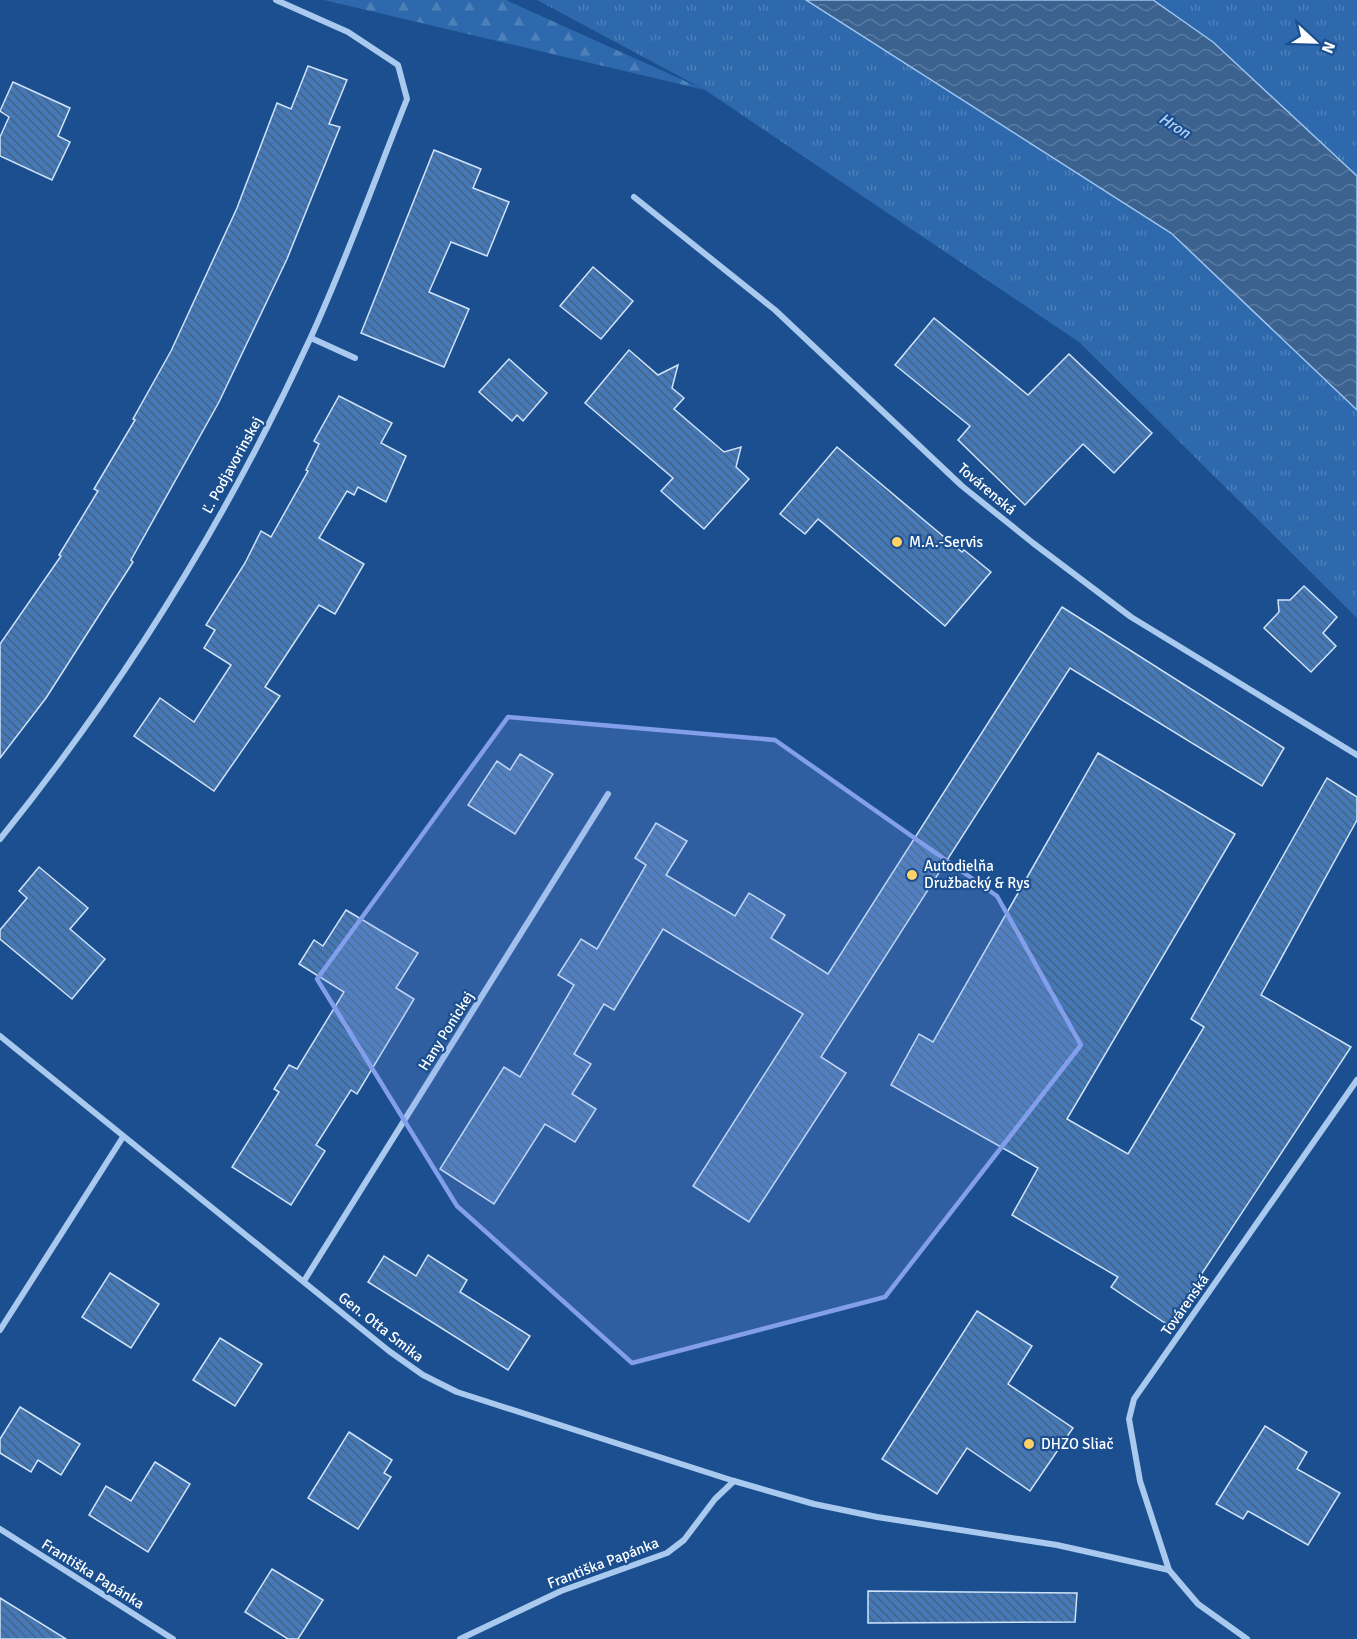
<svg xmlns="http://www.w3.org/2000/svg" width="1357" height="1639" font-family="Signika,sans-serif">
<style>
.grass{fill:url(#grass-tufts)}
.forest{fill:url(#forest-firs)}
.water{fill:url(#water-waves);stroke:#9cc4f0;stroke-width:1.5}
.building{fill:url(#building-back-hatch);stroke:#cfe3fa;stroke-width:1.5}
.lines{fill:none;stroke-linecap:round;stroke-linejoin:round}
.street{stroke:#a9c9ee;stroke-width:6}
.marked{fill:#839eea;fill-opacity:0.2;stroke:#839eea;stroke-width:4.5;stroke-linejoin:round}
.poi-dot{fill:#ffd166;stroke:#1b4f8f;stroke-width:2}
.labels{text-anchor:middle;stroke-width:4.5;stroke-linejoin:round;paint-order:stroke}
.street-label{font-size:15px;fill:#fff;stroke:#1b4f8f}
.poi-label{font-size:15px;fill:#fff;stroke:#1b4f8f;text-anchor:start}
.water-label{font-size:16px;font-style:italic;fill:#b5d3f5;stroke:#1b4f8f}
</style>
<defs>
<pattern id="grass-tufts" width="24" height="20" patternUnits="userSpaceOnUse" patternTransform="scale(1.5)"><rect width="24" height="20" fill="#2e69ad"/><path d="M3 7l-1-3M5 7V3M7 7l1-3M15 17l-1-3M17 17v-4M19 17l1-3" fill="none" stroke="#4d80b9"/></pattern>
<pattern id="forest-firs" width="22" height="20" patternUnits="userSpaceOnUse" patternTransform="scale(1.5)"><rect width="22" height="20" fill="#2e69ad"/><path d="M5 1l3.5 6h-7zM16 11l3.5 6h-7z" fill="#4d80b9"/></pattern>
<pattern id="water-waves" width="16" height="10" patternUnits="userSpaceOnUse" patternTransform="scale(1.5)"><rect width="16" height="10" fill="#3c6290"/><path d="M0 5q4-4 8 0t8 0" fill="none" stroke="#597aa1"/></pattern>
<pattern id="building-back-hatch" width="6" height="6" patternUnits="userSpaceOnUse" patternTransform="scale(1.5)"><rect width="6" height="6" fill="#4478b7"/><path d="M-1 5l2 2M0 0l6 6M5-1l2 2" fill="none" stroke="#486282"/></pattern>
</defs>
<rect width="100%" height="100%" fill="#1b4f8f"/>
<g class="grass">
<path d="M537,0H806L1171,233L1357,410V618L1079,342L705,90Z"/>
<path d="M1153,0H1357V176L1213,42Z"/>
</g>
<path class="forest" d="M324,0H506L705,90Z"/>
<path class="water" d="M806,0H1153L1213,42L1357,176V410L1171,233Z"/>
<g class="building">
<path d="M308,66L347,80L329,124L340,127L287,259L219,402L131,560L133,562L46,698L0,758V644L61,556L59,555L98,491L94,489L135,420L133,419L171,351L237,208L277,103L291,109Z"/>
<path d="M13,82L70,108L58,136L70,142L52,180L0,156V137L9,117L0,111Z"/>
<path d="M434,150L481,169L473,188L509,202L487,256L451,242L429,292L469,309L444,367L361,333Z"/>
<path d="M593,267L633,301L601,339L560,306Z"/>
<path d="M934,318L1028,395L1069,354L1152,433L1114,473L1083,444L1025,505L958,440L970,426L895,365Z"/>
<path d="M629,350L658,375L678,365L672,388L684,398L674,409L724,452L741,447L736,467L749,479L704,529L661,491L673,478L585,403Z"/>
<path d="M509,359L547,393L523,421L517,415L512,421L479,392Z"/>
<path d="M339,396L392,423L381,443L406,456L386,502L358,487L354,495L347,491L319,538L364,564L335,614L319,605L265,687L280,696L214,791L134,736L160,698L194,722L231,665L204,648L215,630L206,625L245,563L261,531L271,537L308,471L306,470L319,444L314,441Z"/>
<path d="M837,447L962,552L964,550L991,572L945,626L818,519L805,534L780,514Z"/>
<path d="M1304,586L1337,617L1323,633L1336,646L1311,672L1264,628L1279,612L1278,600H1290Z"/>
<path d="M1062,607L1284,748L1262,786L1070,668L821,1057L846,1073L749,1222L693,1186L803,1014L663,929L614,1010L604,1004L574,1054L591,1064L572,1094L596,1109L575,1142L545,1124L494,1204L440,1169L504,1067L520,1077L574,985L558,975L581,939L597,949L646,865L635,858L656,823L687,841L666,875L735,916L749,893L785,915L771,938L828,974Z"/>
<path d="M1098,753L1235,834L1067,1119L1128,1154L1204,1027L1191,1019L1327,778L1357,797V820L1261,995L1351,1047L1168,1325L1111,1287L1118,1277L1012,1215L1038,1168L891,1085L919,1034L933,1042Z"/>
<path d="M520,754L553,774L515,834L468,805L497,761L510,770Z"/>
<path d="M39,867L88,908L70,929L105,959L72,999L0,939V930L27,898L19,891Z"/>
<path d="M346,910L418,953L396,988L414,999L357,1094L351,1090L316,1145L325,1151L291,1205L232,1167L279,1092L274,1089L289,1065L297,1069L344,992L299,964L314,940L323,946Z"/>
<path d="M428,1255L467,1280L460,1292L530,1336L508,1370L368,1282L384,1256L416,1276Z"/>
<path d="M110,1273L159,1304L131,1348L82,1317Z"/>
<path d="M977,1311L1032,1346L1008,1384L1073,1428L1030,1491L967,1448L937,1494L882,1459Z"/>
<path d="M220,1338L262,1364L235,1406L193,1380Z"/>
<path d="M20,1407L80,1444L61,1475L38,1460L31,1472L0,1453V1439Z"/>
<path d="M1265,1426L1307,1452L1297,1469L1340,1493L1308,1545L1248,1511L1243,1519L1216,1504Z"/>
<path d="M349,1432L392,1460L384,1473L391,1477L358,1529L308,1498Z"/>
<path d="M155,1462L190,1484L148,1552L89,1515L106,1486L131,1501Z"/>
<path d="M272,1569L323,1600L298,1639H288L245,1612Z"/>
<path d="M868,1591L1077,1593L1075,1622L868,1623Z"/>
<path d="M0,1598L66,1639H0Z"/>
</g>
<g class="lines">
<g class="street">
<path d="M634,197L775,310L962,486L1033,543L1131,617L1357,755"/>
<path d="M311,338L355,358"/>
<path d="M0,839C123,687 228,517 310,339C346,261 375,179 407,99L398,65L348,32L276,0"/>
<path d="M0,1036L389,1351L423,1375L457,1392L734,1481L814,1504L877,1517L1057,1545L1169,1570"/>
<path d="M304,1281L608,794"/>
<path d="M0,1330L123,1137"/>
<path d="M0,1529L173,1639"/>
<path d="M460,1639L561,1591L667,1553L684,1540L715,1499L734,1481"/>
<path d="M1247,1639L1198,1604L1169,1570L1140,1481L1129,1419L1134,1399L1357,1080"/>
</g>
</g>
<path class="marked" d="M508,717L775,740L997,896L1081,1045L885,1297L632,1363L457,1206L317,979Z"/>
<g class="poi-dot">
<circle cx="897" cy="542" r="6"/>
<circle cx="912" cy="875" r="6"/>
<circle cx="1029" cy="1444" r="6"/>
</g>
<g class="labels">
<g class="street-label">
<text transform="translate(232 465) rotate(-61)" y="5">Ľ. Podjavorinskej</text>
<text transform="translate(987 489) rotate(40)" y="5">Továrenská</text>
<text transform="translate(446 1031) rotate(-58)" y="5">Hany Ponickej</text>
<text transform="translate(1185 1305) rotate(-55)" y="5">Továrenská</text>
<text transform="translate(381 1327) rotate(38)" y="5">Gen. Otta Smika</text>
<text transform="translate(603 1563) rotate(-21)" y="5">Františka Papánka</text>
<text transform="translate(93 1574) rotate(32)" y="5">Františka Papánka</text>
</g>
<g class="poi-label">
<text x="909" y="547">M.A.-Servis</text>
<text x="924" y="871">Autodielňa<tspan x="924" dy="17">Družbacký &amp; Rys</tspan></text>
<text x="1041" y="1449">DHZO Sliač</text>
</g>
<g class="water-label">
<text transform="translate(1175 125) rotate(32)" y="6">Hron</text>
</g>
</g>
<g transform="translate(1315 42) rotate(112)" stroke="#1b4f8f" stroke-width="4.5" paint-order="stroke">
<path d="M0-4.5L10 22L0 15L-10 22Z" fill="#ffffff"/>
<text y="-9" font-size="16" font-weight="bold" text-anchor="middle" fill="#ffffff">N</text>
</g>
</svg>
